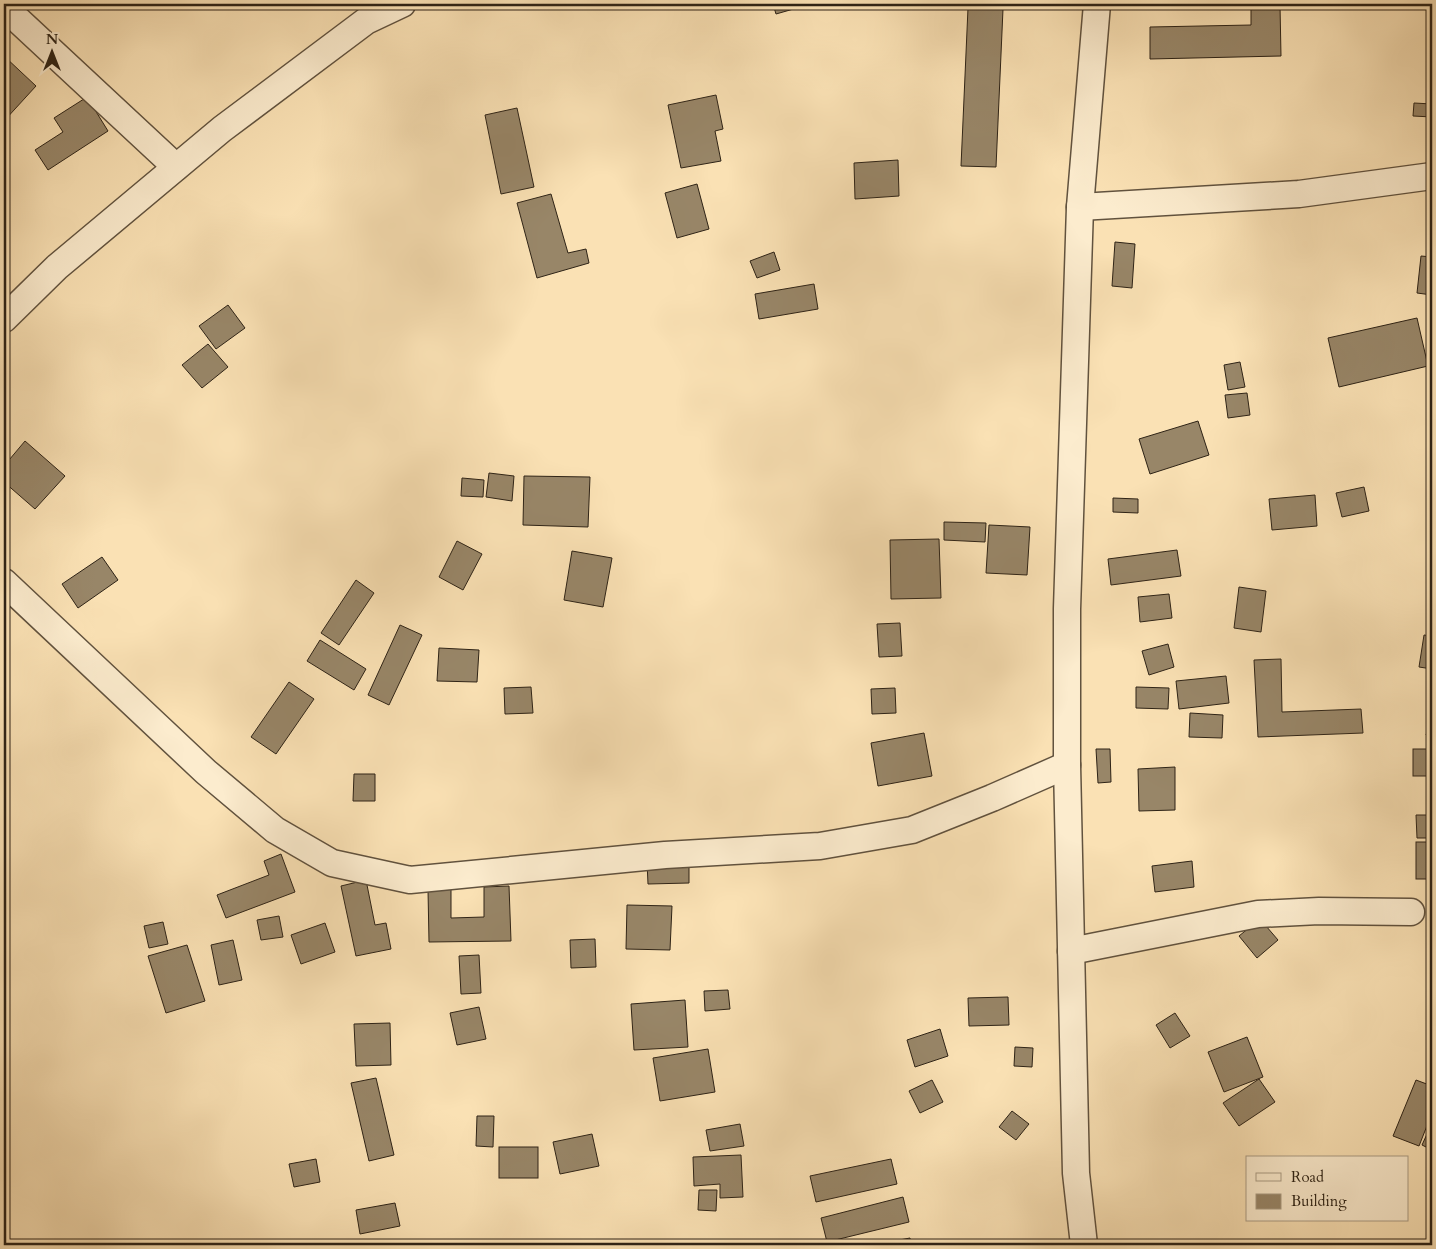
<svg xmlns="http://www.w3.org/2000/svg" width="1436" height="1249" font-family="Cardo,serif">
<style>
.building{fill:#988668;stroke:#2e2316}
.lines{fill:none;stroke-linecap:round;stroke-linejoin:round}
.minor-casing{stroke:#61523e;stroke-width:29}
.minor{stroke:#fcecce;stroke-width:26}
</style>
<rect width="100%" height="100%" fill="#fae1b4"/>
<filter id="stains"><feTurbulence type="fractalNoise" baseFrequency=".004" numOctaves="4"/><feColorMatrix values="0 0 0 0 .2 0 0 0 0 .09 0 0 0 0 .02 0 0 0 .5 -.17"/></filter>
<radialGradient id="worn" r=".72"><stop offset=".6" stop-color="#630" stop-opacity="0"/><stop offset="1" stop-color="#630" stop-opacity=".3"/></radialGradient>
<g class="building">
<path d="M773,4H811L776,14Z"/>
<path d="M1280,6L1281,56L1150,59V27L1251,25V7Z"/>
<path d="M968,8L1003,9L996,167L961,166Z"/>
<path d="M4,56L36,86L4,121Z"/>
<path d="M716,95L723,129L715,131L721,161L681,168L668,105Z"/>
<path d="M87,97L108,131L48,170L35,150L63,132L54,118Z"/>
<path d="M1414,103L1432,104V117L1413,116Z"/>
<path d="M517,108L534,187L501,194L485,115Z"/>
<path d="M898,160L899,196L855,199L854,163Z"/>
<path d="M697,184L709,229L677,238L665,193Z"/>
<path d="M551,194L568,253L586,249L589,263L537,278L517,203Z"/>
<path d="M1115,242L1135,244L1132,288L1112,286Z"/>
<path d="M774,252L780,270L757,278L750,261Z"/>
<path d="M1421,256L1432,257V295L1417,293Z"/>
<path d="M814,284L818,309L759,319L755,294Z"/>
<path d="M228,305L245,328L216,349L199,326Z"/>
<path d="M1417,318L1428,366L1339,387L1328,338Z"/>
<path d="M208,344L228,367L202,388L182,365Z"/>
<path d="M1240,362L1245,387L1228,390L1224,365Z"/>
<path d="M1247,393L1250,415L1228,418L1225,395Z"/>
<path d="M1198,421L1209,455L1150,474L1139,439Z"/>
<path d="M25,441L65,476L35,509L4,482V466Z"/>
<path d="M489,473L514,476L512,501L486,497Z"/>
<path d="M524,476L590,477L588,527L523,525Z"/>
<path d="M462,478L484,480L483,497L461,496Z"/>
<path d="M1364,487L1369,511L1342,517L1336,493Z"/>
<path d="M1315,495L1317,526L1272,530L1269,499Z"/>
<path d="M1113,498L1138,499V513L1113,512Z"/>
<path d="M944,522L986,523L985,542L944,540Z"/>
<path d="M989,525L1030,527L1027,575L986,573Z"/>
<path d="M939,539L941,598L891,599L890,540Z"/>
<path d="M457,541L482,554L463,590L439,577Z"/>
<path d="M1177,550L1181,576L1111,585L1108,559Z"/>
<path d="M572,551L612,558L603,607L564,600Z"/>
<path d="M102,557L118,580L78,608L62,584Z"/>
<path d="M356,580L374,593L339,645L321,633Z"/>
<path d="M1239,587L1266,591L1261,632L1234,628Z"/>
<path d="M1169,594L1172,618L1140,622L1138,597Z"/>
<path d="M900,623L902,656L879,657L877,624Z"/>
<path d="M400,625L422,635L389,705L368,695Z"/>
<path d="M1424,635L1432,636V669L1419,667Z"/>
<path d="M320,640L366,669L354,690L307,661Z"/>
<path d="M1168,644L1174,667L1149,675L1142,651Z"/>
<path d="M439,648L479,650L477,682L437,681Z"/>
<path d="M1281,659L1282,712L1361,709L1363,733L1258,737L1254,660Z"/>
<path d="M1226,676L1229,703L1179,709L1176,681Z"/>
<path d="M289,682L314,699L276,754L251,737Z"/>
<path d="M531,687L533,713L505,714L504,688Z"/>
<path d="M1136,687L1169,688L1168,709L1136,708Z"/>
<path d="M895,688L896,713L872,714L871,689Z"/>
<path d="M1190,713L1223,715L1222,738L1189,737Z"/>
<path d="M1432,716V737L1426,735Z"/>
<path d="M924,733L932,776L878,786L871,743Z"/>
<path d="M1096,749H1110L1111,782L1098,783Z"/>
<rect x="1413" y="749" width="19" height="27"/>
<path d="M1175,767V810L1139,811L1138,769Z"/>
<path d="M354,774H375V801H353Z"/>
<path d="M1416,815H1432V838H1417Z"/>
<rect x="1416" y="842" width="16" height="37"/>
<path d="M281,854L295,892L226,918L217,895L269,875L264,861Z"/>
<path d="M689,860V883L648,884L647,862Z"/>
<path d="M1192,861L1194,887L1155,892L1152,866Z"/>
<path d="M366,880L375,925L386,923L391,949L356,956L341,886Z"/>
<path d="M509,886L511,941L429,942L428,890L451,889V918L484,917V887Z"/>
<path d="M627,905L672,906L670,950L626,949Z"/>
<path d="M279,916L283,937L261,940L257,920Z"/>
<path d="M1260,919L1278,940L1257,958L1239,936Z"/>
<path d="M163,922L168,944L149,948L144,926Z"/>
<path d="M325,923L335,952L301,964L291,935Z"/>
<path d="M595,939L596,967L571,968L570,940Z"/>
<path d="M233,940L242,980L219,985L211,945Z"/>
<path d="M187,945L205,1001L166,1013L148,956Z"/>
<path d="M479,955L481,993L461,994L459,956Z"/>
<path d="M728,990L730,1009L705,1011L704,991Z"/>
<path d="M1008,997L1009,1025L969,1026L968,998Z"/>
<path d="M685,1000L688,1047L634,1050L631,1004Z"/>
<path d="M479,1007L486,1039L457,1045L450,1013Z"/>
<path d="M1175,1013L1190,1036L1170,1048L1156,1025Z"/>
<path d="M390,1023L391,1065L356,1066L354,1024Z"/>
<path d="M940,1029L948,1056L915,1067L907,1040Z"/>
<path d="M1247,1037L1263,1077L1224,1092L1208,1052Z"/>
<path d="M1015,1047L1033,1048L1032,1067L1014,1066Z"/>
<path d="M708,1049L715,1092L660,1101L653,1058Z"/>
<path d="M376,1078L394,1155L369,1161L351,1083Z"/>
<path d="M1259,1079L1275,1102L1239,1126L1223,1103Z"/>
<path d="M932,1080L943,1102L920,1113L909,1091Z"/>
<path d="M1416,1080L1432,1086V1113L1419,1146L1393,1136Z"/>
<path d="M1012,1111L1029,1124L1016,1140L999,1127Z"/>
<path d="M477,1116H494L493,1147L476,1146Z"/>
<path d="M1432,1123V1150L1422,1145Z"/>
<path d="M740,1124L744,1146L710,1151L706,1130Z"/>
<path d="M592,1134L599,1166L560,1174L553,1142Z"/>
<rect x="499" y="1147" width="39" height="31"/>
<path d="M741,1155L743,1197L720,1198V1184L694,1186L693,1157Z"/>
<path d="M316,1159L320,1182L294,1187L289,1164Z"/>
<path d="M891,1159L897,1184L816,1202L810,1176Z"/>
<path d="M699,1190H717L716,1211L698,1210Z"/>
<path d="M903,1197L909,1222L827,1242L821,1218Z"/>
<path d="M395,1203L400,1226L360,1234L356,1210Z"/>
<path d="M910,1238L911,1245H873Z"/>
</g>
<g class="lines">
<defs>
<g id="minor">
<path d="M4,7L176,167"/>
<path d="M1080,207L1299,194L1432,176"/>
<path d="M4,319L57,267L222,129L366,21L402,4"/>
<path d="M4,582L206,772L275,830L332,863L410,880L665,855L820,846L912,830L992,798L1067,765"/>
<path d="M1071,951L1258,914L1319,911L1411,912"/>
<path d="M1084,1245L1076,1173L1067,765V609L1080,207L1097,4"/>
</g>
</defs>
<use href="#minor" class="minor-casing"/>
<use href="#minor" class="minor"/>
</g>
<rect width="1436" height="1249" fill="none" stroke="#fae1b4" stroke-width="20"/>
<rect x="5" y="5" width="1426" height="1239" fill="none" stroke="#2e2316" stroke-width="2.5"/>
<rect x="10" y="10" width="1416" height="1229" fill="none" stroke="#2e2316"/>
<rect x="1246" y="1156" width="162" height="65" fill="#fcecce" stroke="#aa9c84"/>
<rect x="1256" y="1173" width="25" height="8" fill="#fcecce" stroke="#aa9c84"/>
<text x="1291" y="1182" font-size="15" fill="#2e2316">Road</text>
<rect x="1256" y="1194" width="25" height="15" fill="#988668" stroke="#aa9c84"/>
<text x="1291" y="1206" font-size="15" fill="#2e2316">Building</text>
<g transform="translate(52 52)" stroke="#fcecce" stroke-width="4" paint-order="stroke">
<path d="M0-4L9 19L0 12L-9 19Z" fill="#2e2316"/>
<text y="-8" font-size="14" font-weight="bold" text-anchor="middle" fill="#2e2316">N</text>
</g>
<rect width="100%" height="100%" filter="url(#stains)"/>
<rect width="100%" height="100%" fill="url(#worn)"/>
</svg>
